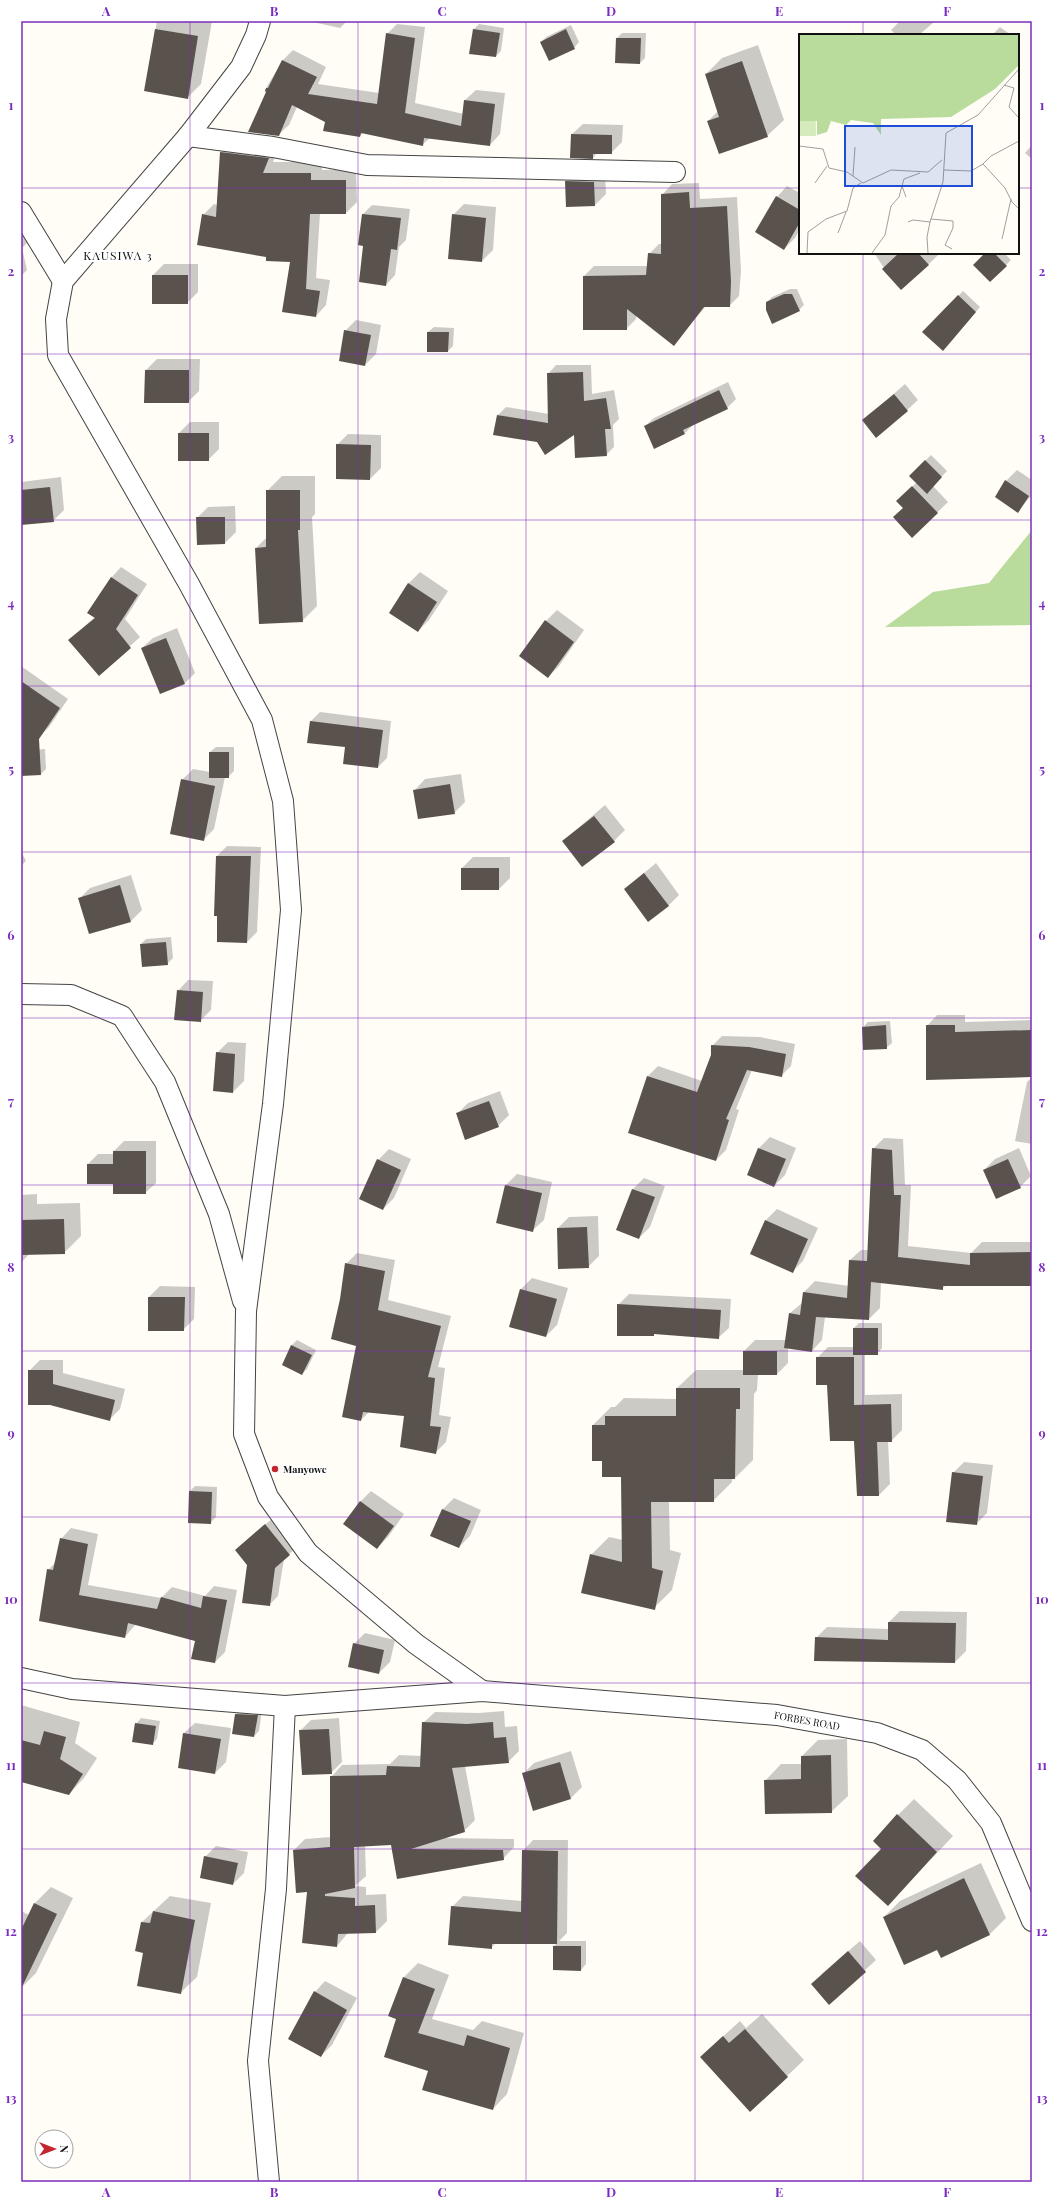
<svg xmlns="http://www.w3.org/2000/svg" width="1053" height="2203" font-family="'Playfair Display',serif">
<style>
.forest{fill:#b9dc9c}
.shadow{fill:#0003}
.building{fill:#5a524d}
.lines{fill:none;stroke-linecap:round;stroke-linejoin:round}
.street-casing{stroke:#444;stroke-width:22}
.street{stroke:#fff;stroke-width:20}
.grid{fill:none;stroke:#7b2cbf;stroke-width:1;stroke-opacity:0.55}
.poi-dot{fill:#c4262e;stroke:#fff;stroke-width:1.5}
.labels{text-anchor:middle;stroke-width:4;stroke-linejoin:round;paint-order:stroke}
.poi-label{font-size:10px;font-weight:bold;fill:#111;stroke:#fff;text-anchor:start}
.street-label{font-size:10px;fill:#111;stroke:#fff}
.quarter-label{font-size:12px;letter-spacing:1px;fill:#111;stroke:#fff}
.inset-road{fill:none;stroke:#a09f9a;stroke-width:1}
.view{fill:#1d4ed8;fill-opacity:0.15;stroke:#1d4ed8;stroke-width:2}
.inset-edge{fill:none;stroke:#111;stroke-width:2}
.neatline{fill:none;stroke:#7b2cbf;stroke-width:1.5}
.grid-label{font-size:13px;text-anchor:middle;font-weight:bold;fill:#7b2cbf}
</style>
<rect width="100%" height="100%" fill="#fffdf5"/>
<path class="forest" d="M1032,530V625L885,627L933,592L989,583Z"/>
<g class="shadow">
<path d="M157,21H212L201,84L187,98L145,90Z"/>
<path d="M308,21H347L340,28Z"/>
<path d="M900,21H937L934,22L919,35H896L891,30Z"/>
<path d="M397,24L425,27L415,103L464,114L465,100L476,90L505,93L500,134L490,145L430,138L422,145L364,132L360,136L326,122L297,107L289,125L278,135L266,88L283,60L293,50L326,67L318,84L379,93L387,34Z"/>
<path d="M479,24L504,28L501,51L496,56L474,29Z"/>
<path d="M571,25L579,42L574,48L541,42L546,37Z"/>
<path d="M1000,27L1011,35H992Z"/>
<path d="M622,33H646L645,58L640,63L616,62L617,38Z"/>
<path d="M758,45L784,120L767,136L708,121L718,111L706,74L722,58Z"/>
<path d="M583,124L623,125L622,142L611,153H597L593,158L572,134Z"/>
<path d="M232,141L279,147L273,162H322V170L356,169L357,202L346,213H320L316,278L330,280L326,305L316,316L291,261L267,256L203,215L214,204L217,205L221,152Z"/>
<path d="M1032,145V159L1025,153Z"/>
<path d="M577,170L605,171L606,194L595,205L566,181Z"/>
<path d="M699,183L700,199L737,197L741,271L739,296L729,306H706L674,344L636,315V319L626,329L584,276L594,266H648L649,254L659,244H662V195L672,184Z"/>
<path d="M787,186L800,193V229L795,238L784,249L777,197Z"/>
<path d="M464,204L496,207L493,250L482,261L453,215Z"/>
<path d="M372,205L410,209L406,240L399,247L395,275L386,285L365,245L359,244L363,214Z"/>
<path d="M21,212L27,243L22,248L27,270L21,276Z"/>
<path d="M874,253H936L938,255L928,265L884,268Z"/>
<path d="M987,253H1004L1011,260L990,281Z"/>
<path d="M164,264H198V292L187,303L153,275Z"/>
<path d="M790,289H797L804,305L799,310L767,302L772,297Z"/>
<path d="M963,291L980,307L948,345L924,332Z"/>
<path d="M356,320L381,325L376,354L365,365L345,331Z"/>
<path d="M434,327L454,328L453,346L448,351L428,332Z"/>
<path d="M157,359H200L199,391L188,402H145L146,370Z"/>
<path d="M556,365H591L592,394L614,390L619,419L613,425L614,447L606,455L575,433L498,415L506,407L549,414L548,374Z"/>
<path d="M728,382L736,399L727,408L693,425L685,433L645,426L654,418Z"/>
<path d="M905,384L918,400L907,410L863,421Z"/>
<path d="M190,422H219V449L208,460L179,433Z"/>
<path d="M348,434L381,435V468L370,479L337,445Z"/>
<path d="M931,455L947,471L933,486L948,502L913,536L904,507L898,501L917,482L910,476Z"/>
<path d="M1017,470L1032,480V495L1018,511L1006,481Z"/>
<path d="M282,476H315V514L312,517L317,606L302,621L256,548L267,537V491Z"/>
<path d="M61,477L64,510L53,521L21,524V482Z"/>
<path d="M235,506L236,532L225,543L197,518L208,507Z"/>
<path d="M121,567L147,584L125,619L140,637L99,674L69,640L95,617L111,578Z"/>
<path d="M420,572L448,591L429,620L418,631L390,612L409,583Z"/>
<path d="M557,610L584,630L559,666L548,677L546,621Z"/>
<path d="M177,628L195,673L184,684L142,648L153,638Z"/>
<path d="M21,666L68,699L49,727L40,736L21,723Z"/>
<path d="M320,712L391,721L387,758L378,767L347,746L308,742L311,721Z"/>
<path d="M216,747H234V771L228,777H225L214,829L203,840L182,780L193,769L210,772V752Z"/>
<path d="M45,749L46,769L41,774L21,775V751Z"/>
<path d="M461,774L465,802L454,813L415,790L425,779Z"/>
<path d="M605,805L625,830L614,841H563Z"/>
<path d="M227,846L261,847L257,932L247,942L218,915H215L217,856Z"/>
<path d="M21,851L26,861L21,866Z"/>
<path d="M473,857H510V878L499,889L462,868Z"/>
<path d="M656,863L679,895L668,906L625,889Z"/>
<path d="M131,875L142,910L131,921L90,933L79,899L90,888Z"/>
<path d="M171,937L173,958L167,964L141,944L146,939Z"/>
<path d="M188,980L213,981L211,1010L200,1021L178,991Z"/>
<path d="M937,1015H965V1022L1032,1020V1076L927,1026Z"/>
<path d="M890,1021L892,1043L886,1048L863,1027L868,1022Z"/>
<path d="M722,1036L760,1037L795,1044L791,1066L781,1076L752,1070L736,1109L739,1110L726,1150L716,1160L629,1132L648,1076L658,1066L702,1081L712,1056V1046Z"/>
<path d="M228,1042L246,1043L244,1081L233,1092L217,1053Z"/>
<path d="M1032,1077V1144L1015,1141L1027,1082Z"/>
<path d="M500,1091L509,1115L498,1126L457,1114L468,1103Z"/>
<path d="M770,1137L796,1148L785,1175L774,1186L748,1174L759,1148Z"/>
<path d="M884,1138L903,1139L905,1185H911L908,1246L971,1253L982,1242H1032V1285H946L942,1289L881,1282L880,1308L869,1319L825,1317L822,1340L812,1351L788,1347V1363L777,1374H758L757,1390L754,1394L753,1460L735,1478H732V1482L713,1501H669L670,1550L681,1553L672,1590L654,1608L591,1555L609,1537L623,1540L622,1476L603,1460L593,1425L611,1407H615L624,1398L677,1399V1388L696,1370H744V1351L755,1340H786L790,1313L802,1303L804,1292L815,1281L849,1286L850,1260L861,1250H868L873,1149Z"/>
<path d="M124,1141H156V1183L145,1193L114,1183L88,1164L98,1154H114V1151Z"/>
<path d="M1019,1148L1031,1176L1020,1187L984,1170L995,1159Z"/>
<path d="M389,1149L411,1159L394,1198L383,1209L378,1160Z"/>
<path d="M517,1174L552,1182L544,1220L533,1230L506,1185Z"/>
<path d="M644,1178L665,1186L650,1227L639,1238L633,1189Z"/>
<path d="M37,1194V1204L80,1203L81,1236L64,1253H30L21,1263V1195Z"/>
<path d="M777,1209L818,1228L803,1261L792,1272L766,1220Z"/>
<path d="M598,1216L599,1256L588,1267L558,1228L569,1217Z"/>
<path d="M357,1253L395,1260L388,1300L451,1316L438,1367L445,1368L439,1415L451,1417L446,1442L436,1452L406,1416L369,1412L361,1420L357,1345L341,1299L346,1264Z"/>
<path d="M532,1278L568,1288L557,1325L546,1336L511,1326L521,1289Z"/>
<path d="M160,1286L195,1287L194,1319L183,1330L149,1297Z"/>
<path d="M629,1294L731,1299L729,1328L718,1338L655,1333L653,1335L618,1305Z"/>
<path d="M859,1323H882V1348L877,1354H865V1395L902,1394V1430L891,1441H888L890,1484L879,1495L817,1358L828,1347H854V1328Z"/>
<path d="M297,1340L316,1350L307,1369L302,1374L283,1365L292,1345Z"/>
<path d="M40,1360H63V1373L125,1389L120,1409L109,1420L29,1371Z"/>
<path d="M964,1462L993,1465L987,1513L976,1524L953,1473Z"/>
<path d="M195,1486L217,1487L216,1517L210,1523L190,1491Z"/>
<path d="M371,1491L404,1514L388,1537L377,1548L360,1502Z"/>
<path d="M454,1498L481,1510L470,1536L459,1547L432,1535L443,1509Z"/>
<path d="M275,1516L299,1545L284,1559L278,1596L269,1605L248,1565L236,1550Z"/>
<path d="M71,1528L98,1534L88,1585L161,1598L172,1587L205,1596L214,1586L237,1590L225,1652L215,1662L196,1640L136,1624L125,1637L48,1570L56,1562L61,1539Z"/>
<path d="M900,1611L967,1612L966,1651L955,1662L815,1660L816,1638L827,1627L889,1629V1622Z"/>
<path d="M365,1633L395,1640L390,1662L379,1673L354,1644Z"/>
<path d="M21,1705L80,1722L75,1743L97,1758L84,1778L69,1794L21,1781Z"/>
<path d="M241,1709L262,1710L259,1731L254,1736L233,1733L236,1714Z"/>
<path d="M504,1711L505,1727L517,1726L519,1751L508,1762L465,1766L475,1820L464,1831L443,1838L514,1839V1847L503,1859L398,1878L392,1844L365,1845L366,1876L355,1886L366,1887V1895L386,1894L387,1921L376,1932L348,1933L337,1946L308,1891L294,1850L305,1839L331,1837V1777L342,1765L390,1764L399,1755L422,1756L423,1723L435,1712L479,1713Z"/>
<path d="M141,1718L160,1721L157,1739L152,1744L136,1724Z"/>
<path d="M339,1718L342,1762L331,1773L300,1731L311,1720Z"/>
<path d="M195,1723L231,1728L226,1762L215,1773L184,1733Z"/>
<path d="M847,1739L848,1796L831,1812L765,1781L781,1764H802V1756L818,1740Z"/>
<path d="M571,1751L582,1787L571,1798L523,1774L534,1763Z"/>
<path d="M914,1799L953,1836L888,1905L882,1849L898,1815Z"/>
<path d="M533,1840H568L567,1933L559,1941H586V1964L581,1970L554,1946L557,1943H496L492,1947L452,1907L463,1896L522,1901L523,1851Z"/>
<path d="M216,1846L248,1852L244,1873L233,1884L205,1857Z"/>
<path d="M981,1863L1006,1918L990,1934L941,1957L937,1948L884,1917L900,1901Z"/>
<path d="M51,1887L73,1898L36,1973L21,1988V1911L29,1915L35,1903Z"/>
<path d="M170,1896L211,1903L197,1977L180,1993L145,1952L137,1950L142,1922Z"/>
<path d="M860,1941L876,1960L829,2003L823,1973Z"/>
<path d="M418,1963L449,1975L432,2019L473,2030L482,2021L524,2033L507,2094L493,2109L429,2071L398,2019L389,2015L404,1977Z"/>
<path d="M325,1981L357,1998L332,2045L321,2056L315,1992Z"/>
<path d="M762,2014L804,2060L751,2110L718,2041L740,2021L746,2028Z"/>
</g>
<g class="building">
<path d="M155,29L198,36L188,99L144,91Z"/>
<path d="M473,29L500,33L496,57L469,54Z"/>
<path d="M566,29L575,49L549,61L540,42Z"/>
<path d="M386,33L415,38L405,113L461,126L464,100L495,104L490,146L424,138L423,146L361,133L360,137L323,131L325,122L292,105L279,136L248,132L266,92L265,91L266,88H268L282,60L317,77L308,94L377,104Z"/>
<path d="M616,38H641L640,64L615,63Z"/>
<path d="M742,61L768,137L719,154L707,121L719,117L705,74Z"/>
<path d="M571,134L612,135V154H593V159L570,158Z"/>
<path d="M220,152L269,158L263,173H311V180H346V214H310L306,289L320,291L316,317L282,312L290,262L266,261V257L197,245L202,214L216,217Z"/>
<path d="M565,181L594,182L595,206L566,207Z"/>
<path d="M689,192L690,208L727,206L731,282L730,307H704L674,346L627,309V330H583V276L646,275L648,253L661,254V194Z"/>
<path d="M776,196L800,210V222L784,250L755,232Z"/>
<path d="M362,214L401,218L397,250L391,249L386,286L359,282L363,246L358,245Z"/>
<path d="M452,214L486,218L482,262L448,259Z"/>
<path d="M899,253H918L929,265L901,290L882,269Z"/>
<path d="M985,253H994L1007,266L990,282L973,265Z"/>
<rect x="152" y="275" width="36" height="29"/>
<path d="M784,294H792L800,311L772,324L766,310V302Z"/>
<path d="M958,295L976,312L943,351L922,332Z"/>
<path d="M344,330L371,335L365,366L339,361Z"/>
<path d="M427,332H449L448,352H427Z"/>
<path d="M145,370H189V403H144Z"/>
<path d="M583,372L584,401L606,398L611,429H605L607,456L575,458L574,435L545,455L537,442L493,435L497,415L548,423L547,373Z"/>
<path d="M719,390L728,409L683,430L685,434L654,449L644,426Z"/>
<path d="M894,394L908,411L876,438L862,420Z"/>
<rect x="178" y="433" width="31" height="28"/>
<path d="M336,444L371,445L370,480L336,479Z"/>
<path d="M925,460L942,477L927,494L909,476Z"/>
<path d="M1005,480L1029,496L1018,513L995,497Z"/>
<path d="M912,486L938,513L912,538L893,517L903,508L896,501Z"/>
<path d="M50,487L54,522L21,525V490Z"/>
<path d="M266,490H300V530H298L303,622L259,624L255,548L266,547Z"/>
<path d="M196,517H225V544L197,545Z"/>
<path d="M111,577L138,595L116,629L131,648L99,676L68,640L95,618L87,613Z"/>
<path d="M408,583L437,602L418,632L389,613Z"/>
<path d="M545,620L574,642L548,678L519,656Z"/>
<path d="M166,638L185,684L160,694L141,648Z"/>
<path d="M21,681L60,708L39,739L41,775L21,776Z"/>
<path d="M310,721L383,730L378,768L343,764L345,747L307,743Z"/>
<rect x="209" y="752" width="20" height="26"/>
<path d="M181,779L215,786L204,841L170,834Z"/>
<path d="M450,784L455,814L418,819L413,790Z"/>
<path d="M594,816L615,842L582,867L562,841Z"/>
<path d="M216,856H251L247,943L217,942V916H214Z"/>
<rect x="461" y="868" width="38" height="22"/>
<path d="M644,873L669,906L648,922L624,889Z"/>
<path d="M120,885L131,922L89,934L78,898Z"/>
<path d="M166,942L168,965L142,967L140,944Z"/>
<path d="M177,990L203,992L201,1022L174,1020Z"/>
<path d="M886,1025L887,1049L863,1050L862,1027Z"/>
<path d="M926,1025H955V1032L1032,1030V1077L926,1080Z"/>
<path d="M711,1045L749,1047L786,1054L782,1077L747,1070L726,1119L729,1120L716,1161L628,1133L647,1076L697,1092L711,1055Z"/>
<path d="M216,1052L235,1054L233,1093L213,1091Z"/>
<path d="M489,1101L499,1127L465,1140L456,1113Z"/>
<path d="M758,1148L786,1159L774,1187L747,1175Z"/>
<path d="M872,1148L892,1150L894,1195H901L898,1257L970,1265V1253L1032,1252V1286H943V1290L871,1282L869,1320L816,1317L812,1352L784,1348L789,1313L800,1315L803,1292L847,1298L849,1260L867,1261Z"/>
<path d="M113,1151H146V1194H113V1184H87V1164H113Z"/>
<path d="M377,1159L401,1170L383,1210L359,1199Z"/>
<path d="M1008,1159L1021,1188L996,1199L983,1170Z"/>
<path d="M505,1185L542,1193L533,1232L496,1223Z"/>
<path d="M632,1189L655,1197L639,1239L616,1230Z"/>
<path d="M64,1219L65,1254L21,1255V1220Z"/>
<path d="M765,1220L808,1239L793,1273L750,1254Z"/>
<path d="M587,1227L589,1268L558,1269L557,1228Z"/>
<path d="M345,1263L385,1271L378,1310L441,1326L428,1377L435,1378L430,1426L441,1427L436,1454L400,1447L404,1416L363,1412L361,1421L342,1417L356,1346L331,1339L340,1299Z"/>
<path d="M520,1289L557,1299L546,1337L509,1327Z"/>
<path d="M148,1297H185L184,1331H148Z"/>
<path d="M617,1304L721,1310L719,1339L654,1334V1336H617Z"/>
<rect x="853" y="1328" width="25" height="27"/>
<path d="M291,1345L312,1355L302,1375L282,1365Z"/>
<rect x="743" y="1351" width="34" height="24"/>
<path d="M816,1357H854V1405L891,1404L892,1442H877L879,1496H857L854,1441H830L827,1385H816Z"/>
<path d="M28,1370H53V1384L115,1400L110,1421L50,1405H28Z"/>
<path d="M676,1388H740V1409H736L735,1479H714V1502H651L652,1568L663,1571L655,1610L581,1593L590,1554L622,1562L621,1477H602V1461H592V1425H605V1416H676Z"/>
<path d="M952,1472L983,1476L977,1525L946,1522Z"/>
<path d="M189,1491L212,1492L211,1524L188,1523Z"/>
<path d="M360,1501L394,1526L377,1549L343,1524Z"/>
<path d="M442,1509L471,1521L459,1548L430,1536Z"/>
<path d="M265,1524L290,1555L275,1568L270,1606L242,1603L247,1565L235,1550Z"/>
<path d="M60,1538L88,1544L79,1595L157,1609L161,1597L201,1608L203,1596L227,1600L215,1663L191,1659L195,1641L128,1623L125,1638L39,1621L47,1569L53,1570Z"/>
<path d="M888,1622L956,1623L955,1663L814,1661L815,1637L888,1640Z"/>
<path d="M353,1643L384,1650L379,1674L348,1667Z"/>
<path d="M235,1714L258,1715L254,1737L232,1734Z"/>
<path d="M422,1722L467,1724L493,1722L494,1738L506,1737L509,1763L452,1768L465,1832L411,1849L503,1850L504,1860L397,1879L391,1845L354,1847L355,1888L325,1894V1896L355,1898V1906L375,1905L376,1933L338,1934L337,1947L302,1943L307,1892L296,1893L293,1850L330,1847V1776L386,1775L387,1766L420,1767Z"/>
<path d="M135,1723L156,1726L153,1745L132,1742Z"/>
<path d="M329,1729L332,1774L302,1775L299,1730Z"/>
<path d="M44,1731L66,1737L60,1759L83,1774L69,1795L21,1782V1740L40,1745Z"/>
<path d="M183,1733L221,1739L215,1774L178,1768Z"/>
<path d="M831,1755L832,1813L765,1814L764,1780L801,1779V1756Z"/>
<path d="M560,1762L571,1799L533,1811L522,1773Z"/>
<path d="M897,1814L937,1852L888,1906L855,1876L881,1849L873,1841Z"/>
<path d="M522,1850L558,1851L557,1944H492V1949L448,1945L451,1906L521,1912Z"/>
<path d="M204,1856L238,1863L233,1885L200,1878Z"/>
<path d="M964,1878L990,1935L941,1958L937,1950L904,1965L883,1917Z"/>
<path d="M34,1903L57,1914L21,1989V1930Z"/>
<path d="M153,1911L195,1920L181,1994L137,1986L143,1953L135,1951L141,1922L150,1923Z"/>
<path d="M553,1946H581V1971L553,1970Z"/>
<path d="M848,1951L866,1972L829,2005L811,1984Z"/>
<path d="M403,1977L435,1989L418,2033L464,2046L467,2035L510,2048L493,2110L422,2090L428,2071L384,2057L396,2019L388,2016Z"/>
<path d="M314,1991L347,2010L321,2057L288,2039Z"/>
<path d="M745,2029L788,2077L750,2112L700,2057L723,2036L729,2043Z"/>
</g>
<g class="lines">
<defs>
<g id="street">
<path d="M260,21L256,35L241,67L188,136L63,281L56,319L58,355L189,584L262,720L283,801L291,910L273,1104L246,1311L244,1434L268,1497L308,1553L416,1644L482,1691"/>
<path d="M188,136L273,147L367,165L675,172"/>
<path d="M21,212L63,281"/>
<path d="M21,994L71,995L122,1016L165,1082L219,1214L243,1301"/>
<path id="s1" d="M21,1678L72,1689L285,1706L482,1691L777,1715L877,1733L922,1750L957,1780L991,1823L1032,1921"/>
<path d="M269,2182L258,2061L276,1889L285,1706"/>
</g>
</defs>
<use href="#street" class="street-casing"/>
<use href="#street" class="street"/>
</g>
<path class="grid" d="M190,21V2182M358,21V2182M526,21V2182M695,21V2182M863,21V35M21,188H800M1018,188H1032M863,253V2182M21,354H1032M21,520H1032M21,686H1032M21,852H1032M21,1018H1032M21,1185H1032M21,1351H1032M21,1517H1032M21,1683H1032M21,1849H1032M21,2015H1032"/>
<circle class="poi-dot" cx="275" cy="1469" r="4"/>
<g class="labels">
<g class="poi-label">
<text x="283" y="1473">Manyowe</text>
</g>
<g class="street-label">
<text dy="4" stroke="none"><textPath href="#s1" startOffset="790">FORBES ROAD</textPath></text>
</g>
<g class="quarter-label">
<text x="118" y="260">KAUSIWA 3</text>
</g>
</g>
<g transform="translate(799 34)">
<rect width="220" height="220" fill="#fffdf5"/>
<path d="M0,39H16L17,102H0Z" fill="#d5ebbd"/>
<path d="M0,1H220V31L196,55L152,83L82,85V101L74,89L52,86L47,91L32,87L28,98L18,101V87H0Z" fill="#b9dc9c"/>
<path class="inset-road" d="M205,51L215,54L210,73L219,83M0,112L24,115L30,134L48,138L64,149L92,136L129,138L143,126M184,130L192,122L220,107M145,136L172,137L184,130L206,154L213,168L220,175M54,142L56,113M16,149L28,132M107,163L103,152L105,145L121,139M132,185L154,187V194L146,211L153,215M109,188L114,186L131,188M39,199L47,178M203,205L212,165M8,219L9,198L27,185L48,177L54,154L62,149M73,219L86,201L92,172L100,163L103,152M129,219L128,203L131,188L144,148L147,99L179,81L220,35"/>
<path class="view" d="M46,92H173V152H46Z"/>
<rect width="220" height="220" class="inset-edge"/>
</g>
<rect width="1053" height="2203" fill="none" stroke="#ffffff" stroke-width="44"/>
<g transform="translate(54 2149) rotate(90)"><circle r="19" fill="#ffffff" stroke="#a0a0a0"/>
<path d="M0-3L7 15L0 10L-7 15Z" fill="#c4262e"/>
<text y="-6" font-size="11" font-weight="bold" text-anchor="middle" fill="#111111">N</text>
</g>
<rect x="22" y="22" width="1009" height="2159" class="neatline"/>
<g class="grid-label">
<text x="106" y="16">A</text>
<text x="274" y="16">B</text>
<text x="442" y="16">C</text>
<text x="611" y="16">D</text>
<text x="779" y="16">E</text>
<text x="947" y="16">F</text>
<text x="11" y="110">1</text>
<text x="1042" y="110">1</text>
<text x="11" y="276">2</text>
<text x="1042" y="276">2</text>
<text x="11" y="442">3</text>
<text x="1042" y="442">3</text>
<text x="11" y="608">4</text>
<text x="1042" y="608">4</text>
<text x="11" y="774">5</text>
<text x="1042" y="774">5</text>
<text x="11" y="940">6</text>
<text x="1042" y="940">6</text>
<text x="11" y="1106">7</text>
<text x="1042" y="1106">7</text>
<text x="11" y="1272">8</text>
<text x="1042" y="1272">8</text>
<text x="11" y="1438">9</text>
<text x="1042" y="1438">9</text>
<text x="11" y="1604">10</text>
<text x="1042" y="1604">10</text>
<text x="11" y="1770">11</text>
<text x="1042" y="1770">11</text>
<text x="11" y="1936">12</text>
<text x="1042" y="1936">12</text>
<text x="11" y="2103">13</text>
<text x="1042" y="2103">13</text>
<text x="106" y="2197">A</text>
<text x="274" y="2197">B</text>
<text x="442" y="2197">C</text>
<text x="611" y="2197">D</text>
<text x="779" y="2197">E</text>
<text x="947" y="2197">F</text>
</g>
</svg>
